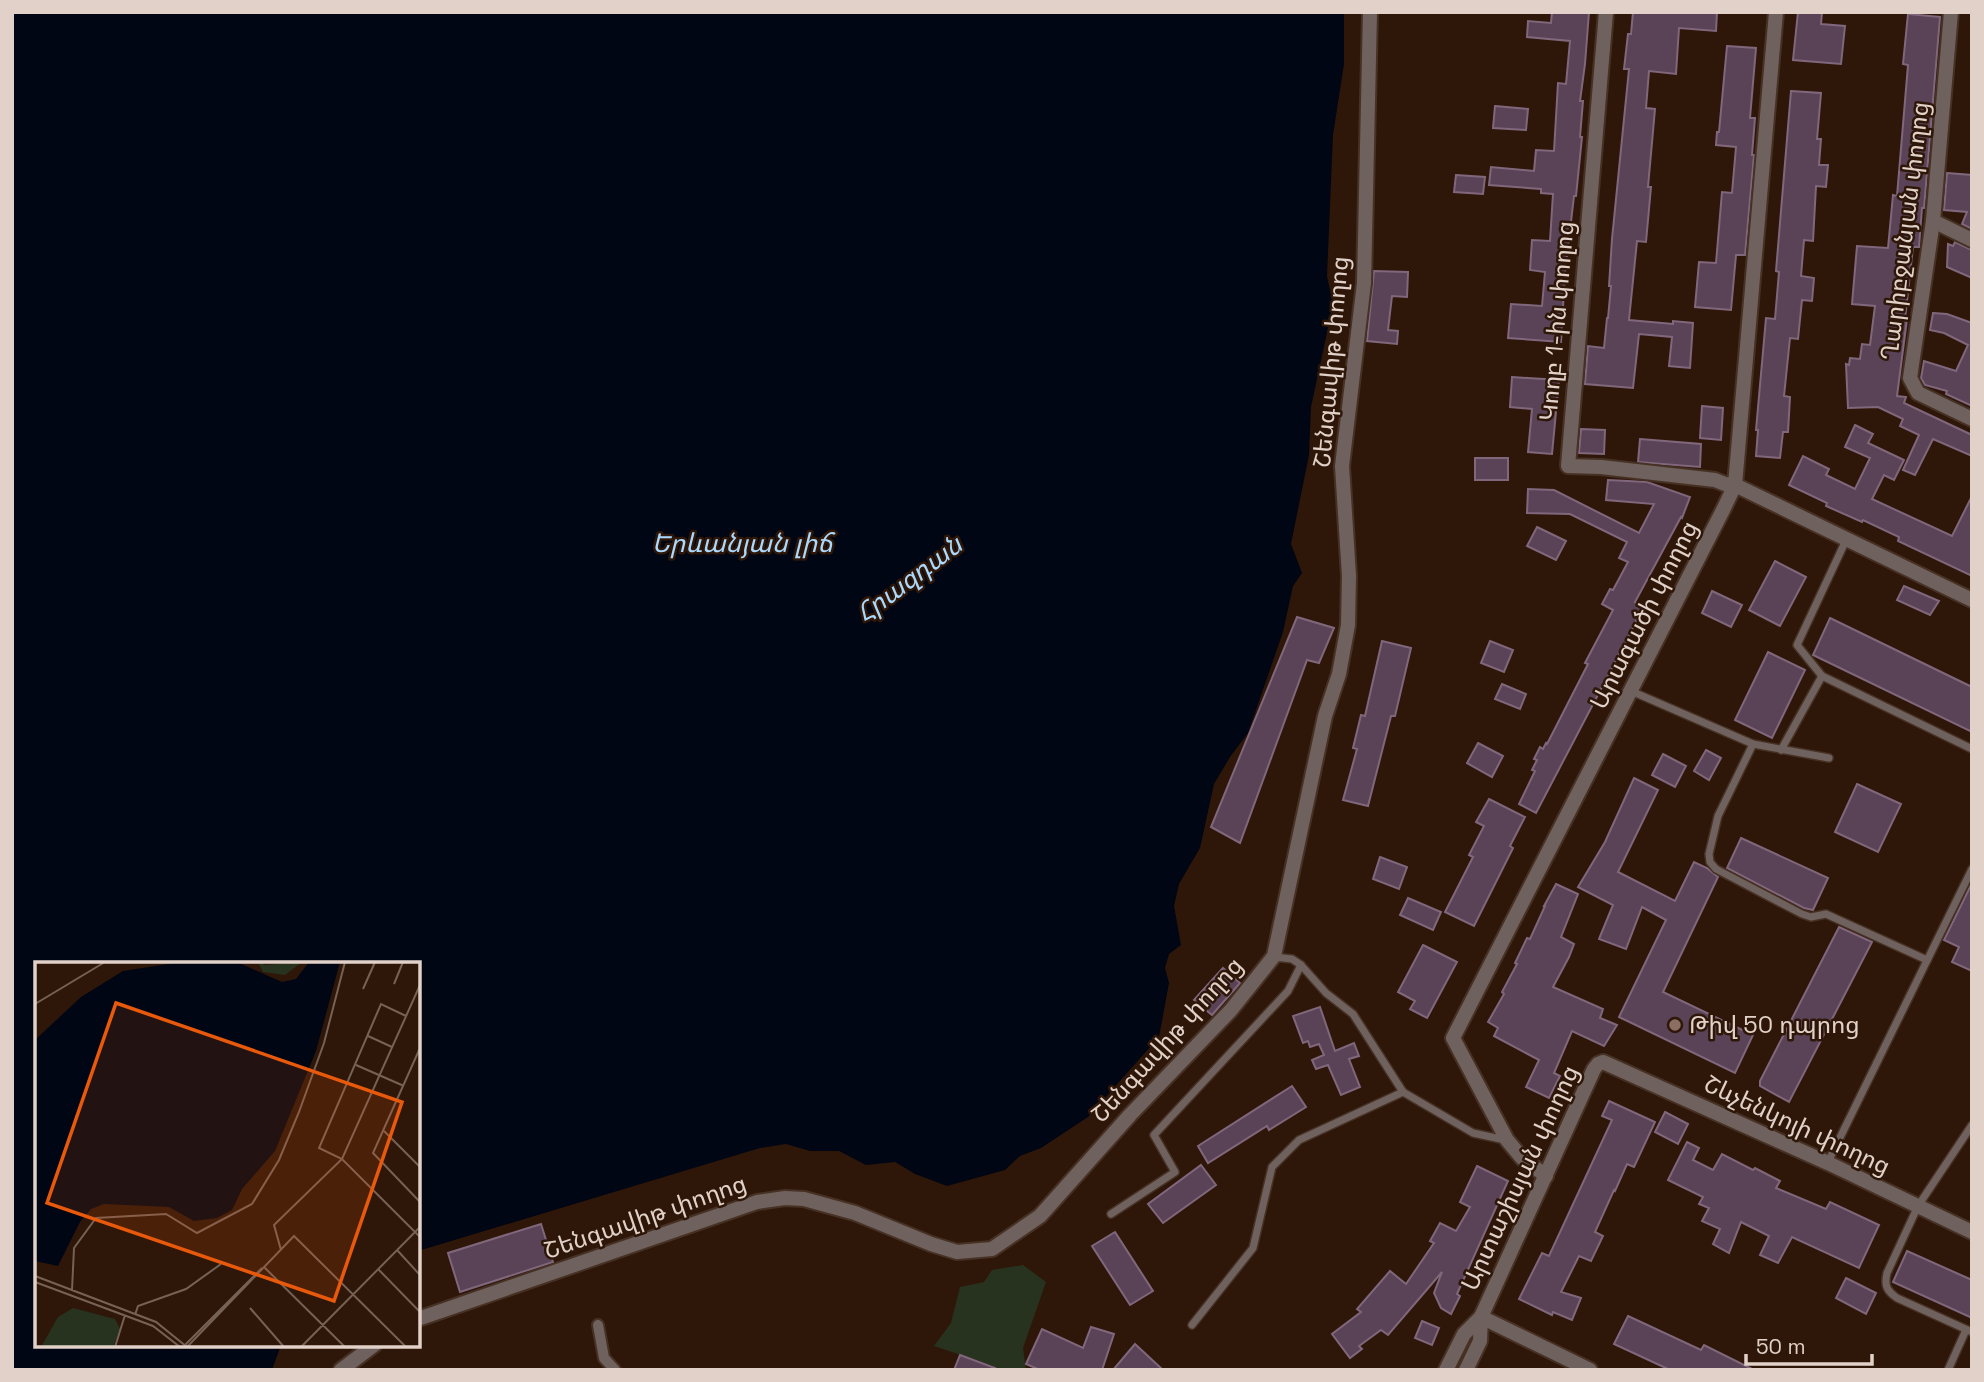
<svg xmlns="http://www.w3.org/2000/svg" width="1984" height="1382" font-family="'Space Grotesk','Noto Sans Armenian',sans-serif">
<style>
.green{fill:#27331f}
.water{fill:#000613}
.building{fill:#5a4356;stroke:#80677c;stroke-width:2}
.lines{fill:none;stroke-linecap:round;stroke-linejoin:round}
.service-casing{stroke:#473124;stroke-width:10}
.pedestrian-casing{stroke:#473124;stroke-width:14}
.minor-casing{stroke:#473124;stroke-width:18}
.tertiary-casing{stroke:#473124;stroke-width:18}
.service{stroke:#6f625e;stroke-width:7}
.pedestrian{stroke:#6f625e;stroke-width:10}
.minor{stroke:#6f625e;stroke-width:14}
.tertiary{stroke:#6f625e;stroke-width:14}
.education-dot{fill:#8d6e63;stroke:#2e1709;stroke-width:2.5}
.labels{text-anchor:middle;stroke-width:5;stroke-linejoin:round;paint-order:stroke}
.street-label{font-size:24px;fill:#e1d1c8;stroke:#2e1709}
.poi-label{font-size:24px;fill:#e1d1c8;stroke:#2e1709;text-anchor:start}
.water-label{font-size:26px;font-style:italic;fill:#abd9fe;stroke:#2e1709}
.inset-road{fill:none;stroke:#766155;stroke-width:2}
.view{fill:#e8590c;fill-opacity:0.15;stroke:#e8590c;stroke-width:3.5}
.inset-edge{fill:none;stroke:#e1d1c8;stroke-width:3.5}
</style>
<rect width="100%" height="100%" fill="#2e1709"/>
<path class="green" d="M1023,1265L1046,1282L1023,1348L1026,1370H989L979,1361L934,1346L951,1323L960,1287L984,1282L992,1270Z"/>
<path class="water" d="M12,12H1344V64L1333,135L1327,276L1333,305L1311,407L1309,455L1291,544L1302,573L1293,586L1283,632L1248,733L1230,757L1214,784L1200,848L1179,884L1174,906L1181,945L1169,954L1165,968L1169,983L1159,1037L1088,1117L1041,1148L1020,1156L1005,1170L947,1186L915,1174L895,1162L866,1165L839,1151H810L786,1144L760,1148L418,1251V964H37V1345H281L272,1370H12Z"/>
<g class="building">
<path d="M1552,12H1589L1585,64L1580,101H1583L1580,137H1582L1576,196H1574L1565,273L1561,342L1508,338L1511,304L1542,306L1545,272L1530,270L1532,240L1550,241L1553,194L1541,193V189L1489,185L1491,167L1534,171L1536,150L1554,151L1558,83L1566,84L1570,41L1527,37L1528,21L1551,23Z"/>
<path d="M1633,12H1717L1716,31L1679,28L1676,74L1649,71L1646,108L1655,109L1648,187H1651L1646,242L1637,241L1629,320L1673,324V321L1693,323L1690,368L1669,366L1672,337L1639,334L1633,388L1585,384L1588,346L1604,348L1607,318H1608L1611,286H1609L1612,239L1629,69H1624L1628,34H1631Z"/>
<path d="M1798,12H1822L1821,24L1845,26L1841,64L1793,60Z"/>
<path d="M1908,14L1940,17L1924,208H1922L1919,247H1913L1905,319H1907L1897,396L1906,397L1904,403L1972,435V456L1933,439L1915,475L1903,470L1919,435L1900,426L1903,419L1878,407L1848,408L1846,364L1849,365L1850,358L1860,359L1862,344L1870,345L1875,306L1852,304L1857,246L1888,248L1893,195L1897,196L1908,65L1903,64Z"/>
<path d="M1727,46L1756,48L1750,118H1755L1752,155H1754L1745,255H1736L1731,310L1695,307L1699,262L1716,263L1722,192L1732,193L1736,147L1716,145L1717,132H1719Z"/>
<path d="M1791,91L1821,93L1817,139H1821L1819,165H1828L1826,187L1816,186L1813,241L1804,240L1801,276L1814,278L1812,301L1802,300L1798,339L1790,338L1784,396L1790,397L1788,432H1783L1780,458L1756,456L1758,430H1756L1766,318L1775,319L1779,272L1776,271Z"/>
<path d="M1495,106L1528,109L1526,130L1493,128Z"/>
<path d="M1947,173L1972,175V229L1962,224L1967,212L1944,210Z"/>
<path d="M1456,175L1485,177L1483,194L1454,192Z"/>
<path d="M1955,242L1972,250V278L1947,267L1948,244L1953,246Z"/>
<path d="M1374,271L1408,272L1407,297L1392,296L1388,330L1398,331L1397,344L1367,341Z"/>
<path d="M1933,313L1947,314L1972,323V406L1946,394L1947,391L1925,385L1921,378L1924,361L1956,371L1968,345L1944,333L1930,330Z"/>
<path d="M1512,377L1559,380L1552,454L1528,452L1532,409L1510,407Z"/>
<path d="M1702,406L1723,408L1721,440L1700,438Z"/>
<path d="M1855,425L1873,434L1868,443L1904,460L1894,480L1884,475L1872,499L1952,536L1972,496V576L1898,541L1899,537L1863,520L1862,522L1826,506L1827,503L1789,485L1803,456L1829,469L1826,475L1855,489L1870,458L1845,447Z"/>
<path d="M1581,429L1605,430L1604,454L1579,453Z"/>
<path d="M1640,439L1701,444L1700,467L1638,462Z"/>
<rect x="1475" y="458" width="33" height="22"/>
<path d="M1608,480L1647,482L1690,497L1682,518L1681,517L1635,602L1643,606L1633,628L1536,813L1519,804L1535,771L1532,770L1537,760L1534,759L1540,747L1543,749L1546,743L1547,744L1588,664L1585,663L1613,610L1602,604L1610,589L1613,590L1628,562L1619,558L1627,542L1570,514L1527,513L1528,489L1554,490L1639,533L1654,504L1606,500Z"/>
<path d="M1537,527L1566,541L1556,560L1527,546Z"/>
<path d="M1775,561L1806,577L1780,626L1749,610Z"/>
<path d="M1904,586L1939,601L1930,615L1897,600Z"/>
<path d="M1712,591L1742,605L1731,627L1702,613Z"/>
<path d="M1297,617L1334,628L1319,663L1307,660L1240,843L1211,827Z"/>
<path d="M1830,618L1972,687V732L1813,655Z"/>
<path d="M1382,641L1411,648L1395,716H1391L1368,806L1343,800L1357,749L1353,748L1361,715L1365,716Z"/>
<path d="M1490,641L1513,650L1504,672L1481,663Z"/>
<path d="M1768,652L1805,670L1772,738L1735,720Z"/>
<path d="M1502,684L1526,694L1520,709L1495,699Z"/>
<path d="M1478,743L1503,756L1492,777L1467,763Z"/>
<path d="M1706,750L1721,758L1709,780L1694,771Z"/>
<path d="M1663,754L1686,766L1675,787L1652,775Z"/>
<path d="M1634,778L1658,790L1618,872L1675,901L1694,862L1707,868L1718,877L1663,992L1753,1035L1735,1073L1619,1017L1666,920L1642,907L1626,949L1599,939L1613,905L1578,887L1605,842Z"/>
<path d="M1857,784L1901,804L1878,852L1835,832Z"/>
<path d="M1489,799L1525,817L1510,846L1513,848L1474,926L1445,912L1473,857L1469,855L1484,826L1476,822Z"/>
<path d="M1741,838L1828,878L1813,910L1804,908L1727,868Z"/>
<path d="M1380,857L1407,867L1399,889L1373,879Z"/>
<path d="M1972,883V971L1952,962L1959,947L1944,940Z"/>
<path d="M1556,884L1578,894L1561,937L1574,944L1569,957L1553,987L1603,1009L1600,1018L1617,1025L1604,1046L1572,1031L1554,1073L1560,1076L1549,1098L1526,1087L1539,1060L1494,1036L1498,1028L1488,1022L1504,994L1502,992L1517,964L1515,963L1527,938L1530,939L1545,906H1544Z"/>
<path d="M1408,898L1441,912L1433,930L1400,915Z"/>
<path d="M1839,927L1872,942L1789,1102L1760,1086V1081Z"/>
<path d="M1423,945L1457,962L1427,1018L1410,1009L1415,1001L1398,992Z"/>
<path d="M1223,968L1240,983L1212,1015L1194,1000Z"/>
<path d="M1320,1007L1335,1051L1354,1043L1359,1056L1349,1059L1360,1087L1341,1095L1328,1065L1316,1069L1312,1060L1324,1055L1319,1044L1310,1047L1308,1041L1303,1043L1293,1016Z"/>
<path d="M1292,1086L1306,1107L1269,1130L1267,1126L1208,1163L1198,1146Z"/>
<path d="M1609,1101L1655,1122L1634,1167L1627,1164L1615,1191L1614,1190L1595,1232L1603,1236L1591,1261L1579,1256L1561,1292L1581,1298L1572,1320L1553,1312L1552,1315L1519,1299L1542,1253L1549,1256L1612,1120L1602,1116Z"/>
<path d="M1665,1112L1688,1124L1678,1144L1655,1132Z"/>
<path d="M1687,1142L1699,1148L1693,1160L1713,1170L1722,1154L1753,1170L1755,1168L1780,1181L1776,1188L1826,1209L1830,1202L1879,1225L1859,1268L1792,1237L1778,1263L1760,1255L1769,1236L1741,1222L1729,1253L1713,1244L1720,1229L1702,1221L1709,1208L1699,1204L1703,1197L1668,1180Z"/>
<path d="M1201,1165L1216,1185L1163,1223L1148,1204Z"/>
<path d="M1477,1166L1508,1181L1457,1294L1460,1296L1451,1314L1441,1308L1434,1293L1442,1272L1388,1335L1381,1330L1359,1346L1362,1349L1350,1358L1332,1334L1361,1312L1357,1309L1390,1271L1406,1284L1434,1243L1430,1241L1440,1223L1456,1231L1470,1207L1460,1202Z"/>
<path d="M541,1224L553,1262L460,1292L448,1253Z"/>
<path d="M1115,1232L1153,1291L1130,1305L1092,1246Z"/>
<path d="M1907,1251L1972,1280V1318L1893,1282Z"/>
<path d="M1846,1278L1876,1293L1866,1314L1836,1298Z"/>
<path d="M1628,1316L1701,1350L1704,1345L1754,1370H1670L1614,1344Z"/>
<path d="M1422,1321L1439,1328L1432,1345L1415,1338Z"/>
<path d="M1091,1327L1114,1334L1102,1370H1040L1026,1364L1042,1329L1083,1348Z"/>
<path d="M1135,1344L1163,1370H1113Z"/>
<path d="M960,1355L995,1368L994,1370H954Z"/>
</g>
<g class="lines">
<defs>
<g id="service">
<path d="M1847,538L1797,645L1822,676L1972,749"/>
<path d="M1631,691L1753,744L1829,758"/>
<path d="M1753,744L1718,816L1709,854L1710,862L1716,869L1802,914L1811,917L1826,914L1927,960"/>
<path d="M1781,750L1822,676"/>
<path d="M1274,957L1292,959L1301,965L1326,993L1353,1014L1403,1092L1473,1133L1505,1140"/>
<path d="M1972,1125L1918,1206L1887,1273C1884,1286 1887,1291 1897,1298L1972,1332"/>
<path d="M1828,1162L1972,869"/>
<path d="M1111,1214L1175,1172L1154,1135L1288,991L1301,965"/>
<path d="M1192,1325L1253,1248L1272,1167L1299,1140L1403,1092"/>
<path d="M1948,1370L1966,1330"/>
</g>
<path id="pedestrian" d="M598,1325L604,1358L615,1370"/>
<g id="minor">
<path d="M1606,12L1568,466L1601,467L1715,480L1725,484L1735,485L1776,12"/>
<path d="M1951,12L1933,221L1910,378L1918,393L1972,419"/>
<path d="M1933,221L1972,240"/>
<path d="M418,1319L757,1202L785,1198L804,1199L855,1213L931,1244L957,1252L992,1249L1040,1216L1130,1115L1231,1010L1274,956L1325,716L1339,674L1348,625L1349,576L1342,466L1364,283L1370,12"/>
<path d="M341,1370L374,1345"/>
</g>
<g id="tertiary">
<path d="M1546,1176L1522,1158L1507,1140L1453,1038L1723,510L1735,485L1972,600"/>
<path d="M1481,1317L1590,1370"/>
<path d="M1446,1370L1464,1334L1481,1317"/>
<path d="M1466,1370L1480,1341L1481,1317L1594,1069L1598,1064L1603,1062L1828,1163L1972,1232"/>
</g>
</defs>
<use href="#service" class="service-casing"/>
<use href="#pedestrian" class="pedestrian-casing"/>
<use href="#minor" class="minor-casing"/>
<use href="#tertiary" class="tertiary-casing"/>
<use href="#service" class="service"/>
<use href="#pedestrian" class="pedestrian"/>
<use href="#minor" class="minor"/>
<use href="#tertiary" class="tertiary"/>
</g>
<circle class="education-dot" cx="1675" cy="1025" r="7"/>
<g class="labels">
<g class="street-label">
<text transform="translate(1905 231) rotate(-83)" y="8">Ղարիբջանյան փողոց</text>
<text transform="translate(1557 321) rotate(-85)" y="8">Կողբ 1-ին փողոց</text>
<text transform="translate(1331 362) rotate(-85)" y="8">Շենգավիթ փողոց</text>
<text transform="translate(1644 615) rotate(-63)" y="8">Արագածի փողոց</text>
<text transform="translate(1167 1040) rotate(-48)" y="8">Շենգավիթ փողոց</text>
<text transform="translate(1797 1125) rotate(25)" y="8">Շևչենկոյի փողոց</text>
<text transform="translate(1520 1178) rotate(-65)" y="8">Արտաշիսյան փողոց</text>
<text transform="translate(645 1217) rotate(-19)" y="8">Շենգավիթ փողոց</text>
</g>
<g class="poi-label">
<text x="1689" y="1033">Թիվ 50 դպրոց</text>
</g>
<g class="water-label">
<text x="742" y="552">Երևանյան լիճ</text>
<text transform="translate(909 579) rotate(-37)" y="9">Հրազդան</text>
</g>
</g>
<g transform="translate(35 962)">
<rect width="385" height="385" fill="#2e1709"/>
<path d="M228,0L229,3L267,0L250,13L228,10L223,0ZM38,346L80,357L85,367L78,385H6L23,355Z" fill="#27331f"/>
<path d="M146,0H202L247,20L261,17L274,0H305L281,89L240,189L207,227L197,248L182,256L159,259L134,245L69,242L56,247L45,260L23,304L0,299V78L46,35L88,9Z" fill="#000613"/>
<path class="inset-road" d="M359,22L368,0M328,27L340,0M0,42L70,0M371,54L346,42L284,186L307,197L385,275M333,74L357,85M385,86L338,191L385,240M321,103L369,124M349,169L385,205M246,288L239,263L307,197L385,23M362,288L385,313M229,305L310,385M343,307L385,350M0,314L121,360L152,385M0,320L118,364L145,385M37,328L39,286L61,256L131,252L162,271L217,242L244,198L264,150L289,81L310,0M215,346L249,385M100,353L103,344L151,327L186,302M150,383L227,306M80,385L90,353M152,385L259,274L371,385M266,385L385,265"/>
<path class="view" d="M81,41L367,140L299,339L12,241Z"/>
<rect width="385" height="385" class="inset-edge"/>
</g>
<rect width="1984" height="1382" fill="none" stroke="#e1d1c8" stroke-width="28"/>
<path d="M1746 1354v10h126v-10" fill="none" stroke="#e1d1c8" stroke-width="3.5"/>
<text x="1756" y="1354" font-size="21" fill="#e1d1c8" stroke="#2e1709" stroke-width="5" paint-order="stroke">50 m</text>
</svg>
